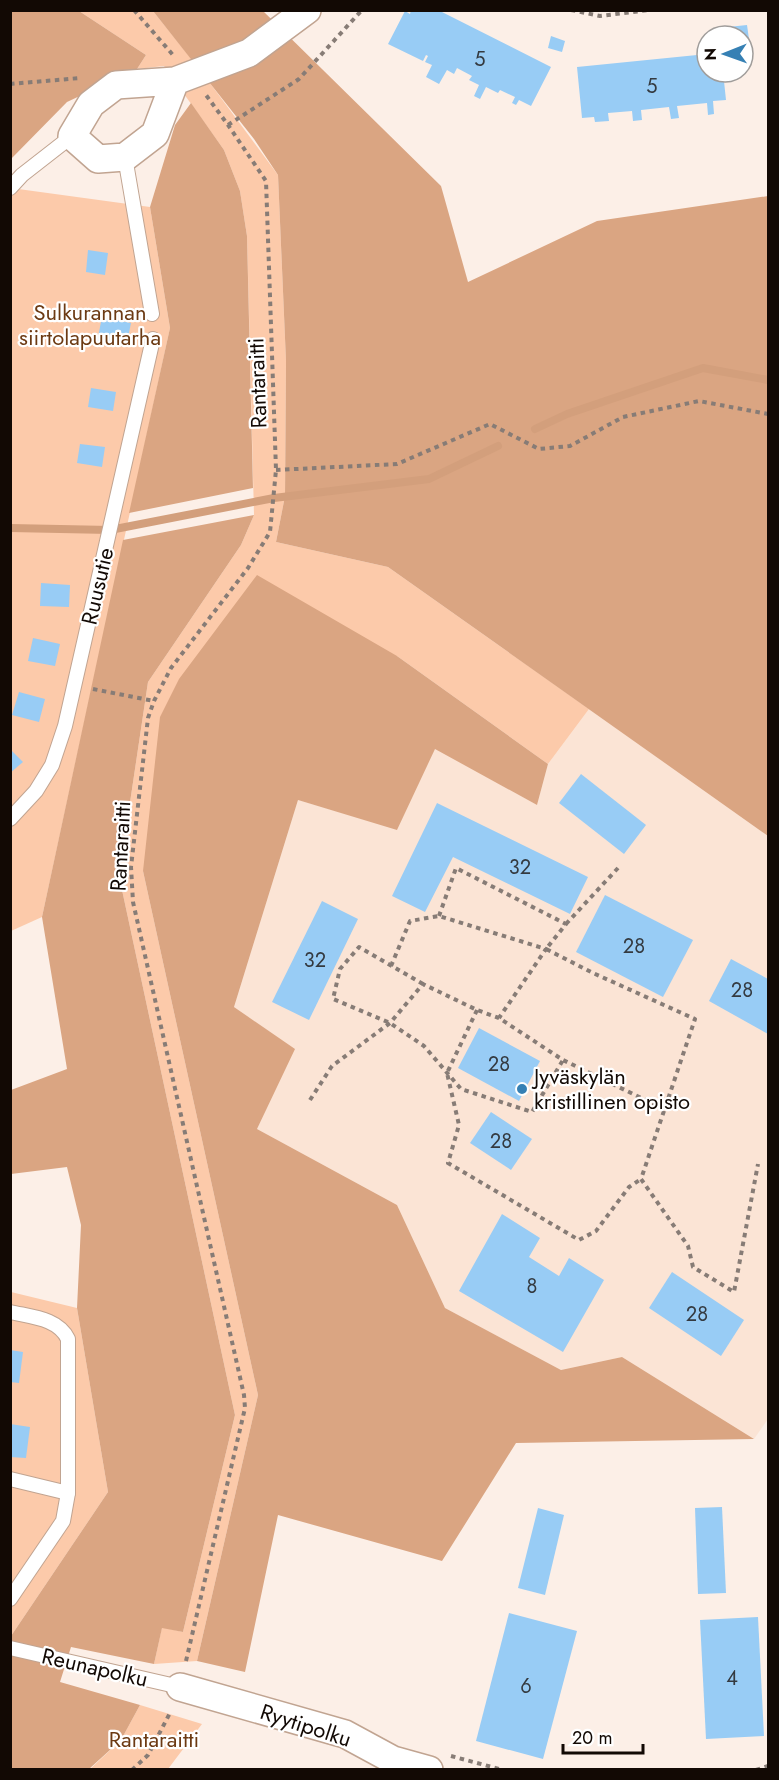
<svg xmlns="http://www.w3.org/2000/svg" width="779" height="1780" font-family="Jost,sans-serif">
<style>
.built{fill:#fbe4d5}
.green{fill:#fccaaa}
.forest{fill:#daa582}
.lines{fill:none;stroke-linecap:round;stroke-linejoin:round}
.stream{stroke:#d39f7c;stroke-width:8}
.building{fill:#98ccf5}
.service-casing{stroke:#c1a491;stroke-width:16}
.minor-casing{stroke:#c1a491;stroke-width:30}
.path{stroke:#877c76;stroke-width:4;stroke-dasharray:4.5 4.5;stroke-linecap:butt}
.service{stroke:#fff;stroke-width:14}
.minor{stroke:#fff;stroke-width:27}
.poi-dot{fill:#3680b4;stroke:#fff;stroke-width:2}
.labels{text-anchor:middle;stroke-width:4.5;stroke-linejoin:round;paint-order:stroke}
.number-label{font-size:20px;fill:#343a40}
.park-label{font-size:22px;fill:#6c3a13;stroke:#fff}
.street-label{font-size:22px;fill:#120904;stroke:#fff}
.poi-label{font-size:22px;fill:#120904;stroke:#fff;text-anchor:start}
</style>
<rect width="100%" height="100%" fill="#fcefe7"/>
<path class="built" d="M589,709L768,836V1419L754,1439L622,1357L561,1370L445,1308L397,1205L257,1129L294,1049L234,1007L298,800L397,829L435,748L537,805L548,764Z"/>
<g class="green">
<path d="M79,11H153L201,71L278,175L286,361L285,496L276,542L388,567L589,709L548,764L397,656L143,871L258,1395L197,1661L154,1664L162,1627L183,1632L235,1415L119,876L148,682L241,545L254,515L247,236L240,191L224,150L164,66L137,69L146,55Z"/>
<path d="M11,188L150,207L170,328L42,917L11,931Z"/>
<path d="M11,1292L77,1308L108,1492L11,1636Z"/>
<path d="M140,1705L202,1724L168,1769L89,1770L121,1740Z"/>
</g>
<g class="forest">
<path d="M11,11H79L146,55L137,69L67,102L11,159Z"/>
<path d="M153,11H263L441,186L468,282L597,221L768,196V836L388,567L276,542L285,496L286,361L278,175L254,139Z"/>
<path d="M191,103L224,150L240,191L247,236L253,488L129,513L170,328L150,207L175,125Z"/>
<path d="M254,515L241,545L148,682L119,876L235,1415L183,1632L162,1628L154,1664L71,1647L60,1682L140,1705L121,1740L89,1769L11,1770V1636L108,1492L77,1308L81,1225L67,1167L11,1174V1090L67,1069L42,917L123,540Z"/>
<path d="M257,575L397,656L548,764L537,805L435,749L397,830L298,800L234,1007L295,1049L257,1129L397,1205L445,1308L561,1370L622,1357L754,1439L516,1443L442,1561L278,1515L245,1672L197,1661L258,1395L143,871L160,717L179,679Z"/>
</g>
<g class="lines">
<g class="stream">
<path d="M535,429L567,414L703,368L768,380"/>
<path d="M10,528L110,530L274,498L429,479L498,446"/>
</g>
</g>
<g class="building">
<path d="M411,10H438L551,67L531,106L519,100L516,105L512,103L515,97L500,90L498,93L486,87L480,99L474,96L479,85L469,80L472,76L457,68L454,74L447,70L439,84L426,77L432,65L425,62L428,56L426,55L423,61L388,44L405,11L410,14Z"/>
<path d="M747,25L749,39L743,40V36H728V27Z"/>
<path d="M551,36L565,41L562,52L548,48Z"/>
<path d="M707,54V72H723L726,100L713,101L714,114L708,115L707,103L677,106L679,118L671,119L669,107L641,110L642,120L633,121L632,111L608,113L609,121L595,122L594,117L582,118L577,67Z"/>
<path d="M88,250L108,253L105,275L86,272Z"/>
<path d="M102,317L131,323L126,347L97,342Z"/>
<path d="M91,388L116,392L113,411L88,407Z"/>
<path d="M80,444L105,447L102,467L77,463Z"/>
<path d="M41,583L70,585L69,607L40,606Z"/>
<path d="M33,638L60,644L55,666L28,661Z"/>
<path d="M19,692L45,699L39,722L12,715Z"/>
<path d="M10,749L23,762L10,773Z"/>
<path d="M581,774L646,825L624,854L559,803Z"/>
<path d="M437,803L588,877L570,914L453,857L425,912L392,896Z"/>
<path d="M605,895L693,940L663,997L576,952Z"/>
<path d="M322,901L358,919L309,1020L272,1002Z"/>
<path d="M731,959L768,979V1034L709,1001Z"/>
<path d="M479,1028L540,1061L519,1101L458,1068Z"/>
<path d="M491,1112L532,1139L511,1170L470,1143Z"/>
<path d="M502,1214L540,1238L529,1257L559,1276L569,1258L604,1280L563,1352L459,1291Z"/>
<path d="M672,1272L744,1320L721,1356L649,1308Z"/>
<path d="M10,1350L23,1352L19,1383L10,1382Z"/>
<path d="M10,1424L30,1427L26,1458L10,1457Z"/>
<path d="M722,1507L726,1593L698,1594L695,1508Z"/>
<path d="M538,1508L564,1515L545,1595L518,1588Z"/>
<path d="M509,1613L577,1631L543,1759L476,1741Z"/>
<path d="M758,1617L764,1736L706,1739L700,1620Z"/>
</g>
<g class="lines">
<defs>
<g id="service">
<path d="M125,157L152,314"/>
<path d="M10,188L22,175L72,136"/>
<path d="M10,819L36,791L52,765L65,726L153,339"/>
<path d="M10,1312C31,1317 58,1318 68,1339V1493L63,1521L10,1599"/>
<path d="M10,1479L68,1493"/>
<path d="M10,1648L180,1687"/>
</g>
<g id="minor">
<path d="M175,81L155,134L125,157L98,159L72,136L91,104L116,85L175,81L249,53L307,10"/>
<path d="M180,1687L345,1734L393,1760L429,1770"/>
</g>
</defs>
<use href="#service" class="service-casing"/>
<use href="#minor" class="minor-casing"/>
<g class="path">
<path d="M134,10L173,55"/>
<path d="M571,10L600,16L649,10"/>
<path d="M10,84L80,78"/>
<path d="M228,125L299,79L362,10"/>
<path d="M276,470L397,464L490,424L539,449L570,446L623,417L699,401L768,414"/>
<path d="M93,689L154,701"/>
<path d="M439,916L456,868L566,924L546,949L593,973L695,1019L641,1179L688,1246L693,1267L734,1292L758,1164"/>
<path d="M566,924L618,868"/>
<path d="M391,966L410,921L439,916L546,949L499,1018"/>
<path d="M423,984L359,947L340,969L333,999L390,1023L424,1046L461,1089L532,1112L563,1060"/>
<path d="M477,1010L447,1073L459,1125L448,1163L579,1240L596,1231L629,1187L641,1179"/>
<path d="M310,1100L332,1066L390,1023L423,984L477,1010L499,1018L563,1060L664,1109"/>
<path d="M186,1661L245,1408L244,1395L133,902L131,867L148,718L154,701L171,668L248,568L270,532L276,470L266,181L228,125L206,95"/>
<path d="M451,1756L503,1770"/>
<path d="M132,1770L148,1755L171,1711"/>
<path d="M756,1770L768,1766"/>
</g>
<use href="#service" class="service"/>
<use href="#minor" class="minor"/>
</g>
<circle class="poi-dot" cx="522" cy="1089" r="6"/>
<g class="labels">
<g class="number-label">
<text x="480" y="66">5</text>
<text x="652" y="93">5</text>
<text x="520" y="874">32</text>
<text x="634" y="953">28</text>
<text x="315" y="967">32</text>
<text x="742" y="997">28</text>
<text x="499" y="1071">28</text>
<text x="501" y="1148">28</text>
<text x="532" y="1293">8</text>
<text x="697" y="1321">28</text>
<text x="732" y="1685">4</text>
<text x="526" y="1693">6</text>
</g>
<g class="park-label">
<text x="90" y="320">Sulkurannan<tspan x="90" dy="25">siirtolapuutarha</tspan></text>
<text x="154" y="1747">Rantaraitti</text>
</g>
<g class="street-label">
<text transform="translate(257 383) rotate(-92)" y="8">Rantaraitti</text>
<text transform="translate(97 586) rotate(-77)" y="8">Ruusutie</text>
<text transform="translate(120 846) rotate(-87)" y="8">Rantaraitti</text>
<text transform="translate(95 1667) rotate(13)" y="8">Reunapolku</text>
<text transform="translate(306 1725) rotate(18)" y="8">Ryytipolku</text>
</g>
<g class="poi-label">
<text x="534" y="1084">Jyväskylän<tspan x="534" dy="25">kristillinen opisto</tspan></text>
</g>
</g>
<rect width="779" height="1780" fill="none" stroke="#120904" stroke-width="24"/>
<g transform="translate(725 54) rotate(269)"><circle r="28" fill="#ffffff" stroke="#a09d9b" stroke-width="1.5"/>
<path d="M0-4.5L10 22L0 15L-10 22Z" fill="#3680b4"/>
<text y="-9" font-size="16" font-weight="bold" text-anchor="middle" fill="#120904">N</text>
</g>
<path d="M563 1744v9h80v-9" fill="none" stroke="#120904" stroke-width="3"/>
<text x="572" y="1744" font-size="18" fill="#120904" stroke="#ffffff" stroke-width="4.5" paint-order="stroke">20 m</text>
</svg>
